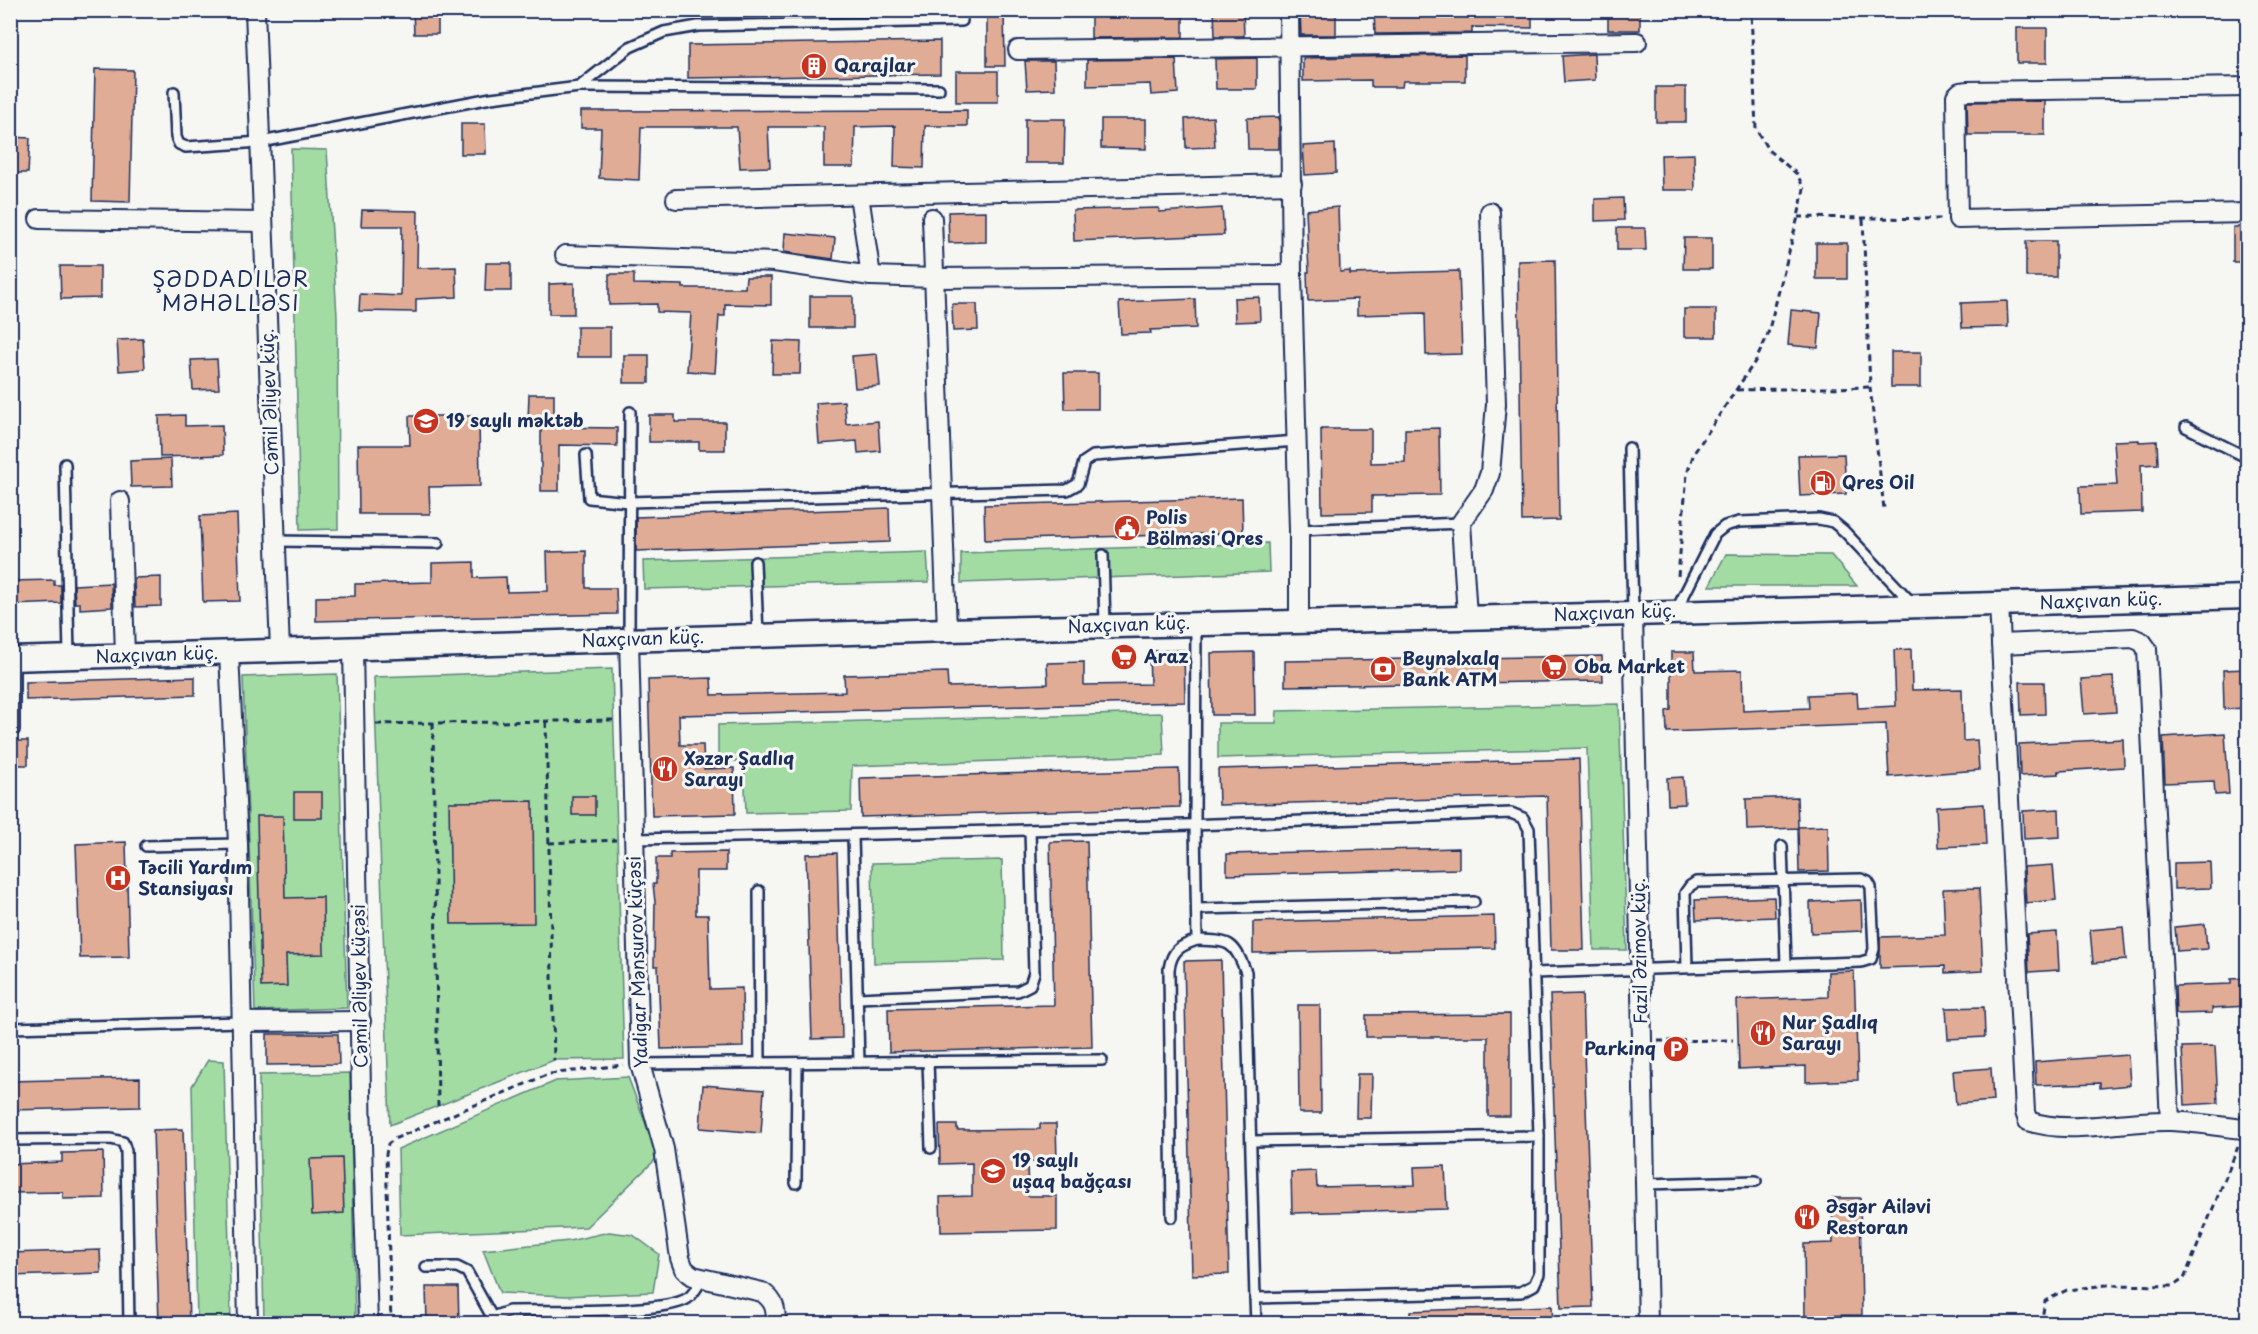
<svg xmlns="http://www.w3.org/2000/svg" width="2258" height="1334" font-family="'Playpen Sans',sans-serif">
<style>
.green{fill:#a3dca2;stroke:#5f8680;stroke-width:1.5}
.building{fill:#e1ac95;stroke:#1b2f5e;stroke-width:1.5}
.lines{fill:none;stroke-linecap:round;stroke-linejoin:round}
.service-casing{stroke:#1b2f5e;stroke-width:14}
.minor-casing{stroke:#1b2f5e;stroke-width:22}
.tertiary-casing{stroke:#1b2f5e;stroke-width:27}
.path{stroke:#1b2f5e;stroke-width:3;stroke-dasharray:6 4.5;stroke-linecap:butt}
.service{stroke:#f6f6f2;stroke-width:9}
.minor{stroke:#f6f6f2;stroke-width:18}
.tertiary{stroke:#f6f6f2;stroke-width:22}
.labels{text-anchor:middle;stroke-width:6;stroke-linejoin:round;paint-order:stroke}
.poi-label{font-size:18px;font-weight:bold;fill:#1b2f5e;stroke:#f6f6f2;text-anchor:start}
.street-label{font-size:18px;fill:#1b2f5e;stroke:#f6f6f2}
.quarter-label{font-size:21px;letter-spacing:1.5px;fill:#1b2f5e;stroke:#f6f6f2}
</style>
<rect width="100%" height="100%" fill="#f6f6f2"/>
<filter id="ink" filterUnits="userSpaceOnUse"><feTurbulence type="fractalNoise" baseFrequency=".0167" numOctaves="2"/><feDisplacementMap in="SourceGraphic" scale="12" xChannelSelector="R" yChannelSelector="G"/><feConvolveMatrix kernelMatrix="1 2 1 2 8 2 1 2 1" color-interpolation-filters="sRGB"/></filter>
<g filter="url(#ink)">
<g class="green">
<path d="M291,149L327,150L337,316L338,529L300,530Z"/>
<path d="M1268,543L1269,572L961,583V553Z"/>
<path d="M927,552L929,582L644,589L643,561Z"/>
<path d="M1726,554L1831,555L1857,586H1709Z"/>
<path d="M612,669L624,1059L554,1060L390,1125L374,677Z"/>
<path d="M337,674L347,1008L255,1011L243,677Z"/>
<path d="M1619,704L1627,950H1594L1587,748L1218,758V723H1276L1277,711Z"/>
<path d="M1162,713L1164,755L852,766L851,811L746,813L744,761H718V725Z"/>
<path d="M1002,860L1004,960L874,963L872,863Z"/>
<path d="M208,1060L224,1061L231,1323H197L192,1086Z"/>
<path d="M350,1073L355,1323H264L259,1075Z"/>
<path d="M628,1077L658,1157L586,1227L400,1235L398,1149L556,1081Z"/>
<path d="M609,1232L633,1235L659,1254L653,1292L566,1296L500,1293L483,1250L569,1241Z"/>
</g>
<g class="building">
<path d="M413,10H438V34H414Z"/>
<path d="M987,10H1004L1005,66H987Z"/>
<path d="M1107,10H1183V37L1091,38V11Z"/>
<path d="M1214,10H1243L1244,36H1215Z"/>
<path d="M1300,10H1336V35H1301Z"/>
<path d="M1374,10H1532V28L1472,27V33L1375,34Z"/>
<rect x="1608" y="10" width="32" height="20"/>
<rect x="2017" y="28" width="30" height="35"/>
<path d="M940,41V74L688,78V45Z"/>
<path d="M1594,54L1595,80L1564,82L1562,56Z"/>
<path d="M1465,55V81H1403L1402,87H1371V80L1303,81V58Z"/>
<path d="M1257,58V89H1216L1215,59Z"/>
<path d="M1176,59L1178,93L1151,95L1150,84L1087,86V60Z"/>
<path d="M1025,61H1054L1055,89L1027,90Z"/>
<path d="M95,69L133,70L130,202L92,201Z"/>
<rect x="956" y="71" width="42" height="31"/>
<rect x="1656" y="87" width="30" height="35"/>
<path d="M2045,101V135H1968L1967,102Z"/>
<path d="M967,110V126H925L924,168L894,167L895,126L855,127L854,167H824V127H768L770,167L740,168L737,127H641L639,180L599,178L601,128H581V111Z"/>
<path d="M1213,117L1215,147L1186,148L1185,119Z"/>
<path d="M1279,117V149H1248L1247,118Z"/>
<path d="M1025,119H1065L1064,163H1025Z"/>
<path d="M1101,119H1146V149L1101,148Z"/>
<path d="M461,124H485L486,154H461Z"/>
<path d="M10,137L30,138L28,173H10Z"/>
<path d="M1335,144L1336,173L1305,175L1303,146Z"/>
<path d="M1694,154L1695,190H1662L1661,155Z"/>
<path d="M1623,198L1624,220L1595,221V199Z"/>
<path d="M1338,207L1340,272L1350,271V274L1459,271L1462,354L1426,355L1425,313L1357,315V299L1308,301L1307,272H1309L1306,210Z"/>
<path d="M1159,208V212L1222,208L1224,235L1074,241L1073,210Z"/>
<path d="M362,210L418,211L417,268L456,267L457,297L416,299V312L359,311L360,294L401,296L402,226H361Z"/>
<path d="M986,211V242L949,243L948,212Z"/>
<rect x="2233" y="227" width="14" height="35"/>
<path d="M1617,228H1645L1646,250H1617Z"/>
<path d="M785,233L835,238L833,259L784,252Z"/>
<path d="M1684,238H1712V269H1683Z"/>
<rect x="2026" y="241" width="30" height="36"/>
<rect x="1816" y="243" width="31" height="36"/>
<path d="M1555,260L1559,520L1522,521L1518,261Z"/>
<path d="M486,263H511V291H485Z"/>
<path d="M60,266H100V298L61,299Z"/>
<path d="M609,274H634V284L683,285V288H745L746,277H771V305L725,304V316H719L715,373L687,371L691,313L657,312V304L609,305Z"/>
<path d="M574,283V314H549V284Z"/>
<rect x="810" y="296" width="43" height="32"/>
<path d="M1259,297L1260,321L1235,322L1234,298Z"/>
<path d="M1195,299L1196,328L1150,330L1151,333L1121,334L1119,302Z"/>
<path d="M2007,301L2008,327L1962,328L1961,303Z"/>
<path d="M952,304H977L978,330L953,331Z"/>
<rect x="1684" y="309" width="32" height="28"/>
<path d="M1791,310L1821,313L1818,348L1788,345Z"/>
<rect x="577" y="327" width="33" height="30"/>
<path d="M143,339L145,369L119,371L117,340Z"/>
<path d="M773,341L801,342L800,374H772Z"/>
<rect x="1891" y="352" width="30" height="35"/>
<path d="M877,354L880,386L855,388L852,356Z"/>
<rect x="624" y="355" width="25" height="28"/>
<path d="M217,359L219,389L193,390L191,360Z"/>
<path d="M1064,373H1098V409H1065Z"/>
<path d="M529,394H554V422H528Z"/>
<path d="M844,401L846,424L878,421L880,451L858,453L857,441L819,444L816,403Z"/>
<path d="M185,415V426L222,425L223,455L160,457L159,416Z"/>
<path d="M649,415H675V422H725V450H699V442H649Z"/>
<path d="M409,416H479L480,486L429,487L430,514H359L358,445H410Z"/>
<path d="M541,427L617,428V446L559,445V491H541Z"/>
<path d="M1439,428L1440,495L1372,496V512L1322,513L1321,429H1371V463L1405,462V429Z"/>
<path d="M2139,440V442L2157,441L2158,464L2141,465L2142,512L2081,514L2080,486L2117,485L2114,441Z"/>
<path d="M1844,454L1846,494L1800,496L1798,455Z"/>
<path d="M171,459L172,486L131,487L130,461Z"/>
<path d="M1242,498L1243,533L985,540L984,505Z"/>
<path d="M889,508L890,542L636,551V517Z"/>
<path d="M237,514L240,601L203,602L200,516Z"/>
<path d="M586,551V588H616L617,614L316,621V597L355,596V584L432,582V563L474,562V578L506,577L507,592L548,591L547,552Z"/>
<path d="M161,577V606L135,607L134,578Z"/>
<path d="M54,580V585H61V603L10,605V581Z"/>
<path d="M111,583L112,607L80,609V603H75L74,585Z"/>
<path d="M1911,649L1912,690L1962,689L1963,741L1977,740L1979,770L1889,777L1886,724L1667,732L1666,711L1671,710V652H1694L1695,671L1742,670L1743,711L1809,708L1808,695L1857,693L1858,708L1896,706L1894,650Z"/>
<path d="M1184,650L1185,702L679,715L680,745H703L704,769L734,768L735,814L652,816L648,680L711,678L712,695L845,692L844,675L947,672L948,687L1048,684L1047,663L1084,662V685L1150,684L1149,651Z"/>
<path d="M1254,652L1255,715H1212L1211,653Z"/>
<path d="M1602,656L1603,681L1285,686V661Z"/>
<path d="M2247,669V708L2224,709L2223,670Z"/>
<path d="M195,677V695L26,700V682Z"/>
<path d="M2113,677L2116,712L2084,714L2081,679Z"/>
<path d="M2020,682H2044L2045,714L2021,715Z"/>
<path d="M2225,733L2229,794L2215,795L2214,781L2165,783L2163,737Z"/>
<path d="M2123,739L2124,767L2058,771L2059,774L2020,776L2019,744Z"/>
<rect x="10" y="741" width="18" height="24"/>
<path d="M1579,759L1584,950H1551L1547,796L1219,805L1218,769Z"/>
<path d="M1179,769L1180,807L861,817L860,778Z"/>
<path d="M1683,777L1685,804L1668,805L1667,778Z"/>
<rect x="294" y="792" width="28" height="26"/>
<rect x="572" y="796" width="23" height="19"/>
<path d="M1797,797L1798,827L1828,826L1829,871L1799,872L1798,828L1747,830L1746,799Z"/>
<path d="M533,801L534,923L451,924L449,802Z"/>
<path d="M1984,804L1986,845L1938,847L1936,807Z"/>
<path d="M2059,809L2060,837L2024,839L2023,811Z"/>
<path d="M257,816H283L285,898L323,897L324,954L286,955L287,986L261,987Z"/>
<path d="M1087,841L1092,1047L889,1052L888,1009L1054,1005L1050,842Z"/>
<path d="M126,842L129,957L80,958L76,844Z"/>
<path d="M1459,848V869L1227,875V854Z"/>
<path d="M726,852V871H696V915H708L710,989L742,988L743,1047L661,1049L658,966H654L655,902L653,884H656V858H670V853Z"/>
<path d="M837,853L842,1038L812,1039L806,854Z"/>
<path d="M2210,862L2211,888L2174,889V863Z"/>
<path d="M2053,865L2056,900L2026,903L2024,867Z"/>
<path d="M1979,888L1983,971L1945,973V966L1880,968V937L1945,935L1943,889Z"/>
<path d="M1774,897L1775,917L1696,920L1695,900Z"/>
<path d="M1861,900L1862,931L1811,933L1810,902Z"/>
<path d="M1494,916L1495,948L1253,953V922Z"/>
<path d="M2205,924L2207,949L2177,951L2175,927Z"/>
<path d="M2123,927L2126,960L2093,963L2090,930Z"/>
<path d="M2057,932L2059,970L2029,972L2027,934Z"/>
<path d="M1221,960L1229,1274L1192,1275L1184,961Z"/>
<path d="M1854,971L1858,1080L1806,1082V1066L1739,1069L1737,1000L1828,997V972Z"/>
<path d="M2247,978V1006L2212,1008V1013L2176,1014L2175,986L2231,984V979Z"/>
<path d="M1582,994L1593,1307L1561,1308L1550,995Z"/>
<path d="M1298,1005H1320L1321,1113H1299Z"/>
<path d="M1984,1007L1985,1037L1948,1039L1946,1008Z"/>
<path d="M1510,1014V1116H1488V1037H1366V1015Z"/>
<path d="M267,1034H338L339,1064L267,1065Z"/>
<path d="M2215,1046L2218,1103L2185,1105L2182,1047Z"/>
<path d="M2128,1055L2130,1085L2100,1088V1083L2036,1085L2035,1062Z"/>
<path d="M1991,1068L1993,1101L1956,1104L1953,1071Z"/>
<path d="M1357,1074H1372L1371,1118H1356Z"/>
<path d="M140,1078V1107L10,1110V1081Z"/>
<path d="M703,1085L764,1090L761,1133L700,1128Z"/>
<path d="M1040,1124H1056L1057,1161L1027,1162L1028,1196H1057V1230L941,1232L940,1197L972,1196V1163L940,1164L939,1125H957V1130L1040,1129Z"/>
<path d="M183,1129L189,1323H159L153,1130Z"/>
<path d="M103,1152L104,1198L63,1199V1192L10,1193V1164L62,1162V1153Z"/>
<path d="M342,1158L344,1213L312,1215L310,1159Z"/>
<path d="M1445,1166L1447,1209L1292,1213L1291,1172L1316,1171L1317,1187L1415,1185L1414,1167Z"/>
<path d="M1832,1198H1860L1862,1315L1805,1316L1804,1244L1833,1243Z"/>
<path d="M100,1250L101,1273L10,1276V1253Z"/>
<path d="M426,1287H458L459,1323H427Z"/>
<path d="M1552,1306L1553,1323H1410V1311Z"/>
</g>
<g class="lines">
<defs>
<g id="service">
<path d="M579,87L939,89"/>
<path d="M174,92L176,137L179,144L186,147L261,142L491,98L579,87L630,47L664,32L698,26L962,21"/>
<path d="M2186,427L2248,458"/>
<path d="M1629,448L1633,613"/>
<path d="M586,455L589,498L629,502L1067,490L1078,484L1084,462L1093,456L1297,441"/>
<path d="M65,464L69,657"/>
<path d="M1299,530L1461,523"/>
<path d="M275,541L438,543"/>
<path d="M1103,555L1105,625"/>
<path d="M755,562L758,635"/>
<path d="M1676,611L1715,534L1725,526L1739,522L1819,519L1833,522L1844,531L1913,604"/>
<path d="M629,639L630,412"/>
<path d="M14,659V730"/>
<path d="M853,836L859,1062"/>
<path d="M633,839C926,834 1219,825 1511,813L1523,818L1529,829L1539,1136V1274L1534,1285L1521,1292L1255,1298L1256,1324"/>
<path d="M146,846L238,844"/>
<path d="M1782,846L1786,964"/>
<path d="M759,891L760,1063"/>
<path d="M1197,909L1474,902"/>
<path d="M1197,940C1231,941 1233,941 1246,972L1255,1298"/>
<path d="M1533,973L1861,962L1871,959L1874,949L1871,887L1868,882L1861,879L1696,882L1690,886L1685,893L1687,967"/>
<path d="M858,998L1018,991L1030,985L1034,973L1030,830"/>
<path d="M10,1028L242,1022"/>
<path d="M928,1061L931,1148"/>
<path d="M640,1064L1102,1060"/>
<path d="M10,1140L111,1139L123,1142L126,1151L129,1324"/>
<path d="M1252,1141L1539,1136"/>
<path d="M796,1183L797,1063"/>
<path d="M1645,1184L1756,1181"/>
<path d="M1172,1217L1169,969C1172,950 1180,946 1197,940L1195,826L1196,623"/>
<path d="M426,1267H457L467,1272L492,1317"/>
<path d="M486,1324L492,1317L509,1311C543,1310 666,1314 688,1298C694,1294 698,1285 702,1279"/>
</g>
<g id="minor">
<path d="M255,10L280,650"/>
<path d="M1289,10L1292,275L1299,530V620"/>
<path d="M1018,50L1637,42"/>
<path d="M2248,87L1968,91L1960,92L1956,96L1958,219L2248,213"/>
<path d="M859,195L871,276"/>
<path d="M676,199L1292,184"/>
<path d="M932,218L947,630"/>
<path d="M39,219L263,222"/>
<path d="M565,255L774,262L871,276L935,278L1292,275"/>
<path d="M120,501L125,655"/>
<path d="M1999,604L2025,1112L2028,1121C2071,1136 2125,1119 2171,1121C2195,1122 2220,1127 2245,1129L2248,1122"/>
<path d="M1633,614L1648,1324"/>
<path d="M1467,616L1461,523L1484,490L1490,473L1496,404L1490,212"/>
<path d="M629,639L640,1064L664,1149L680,1258L684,1269L693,1276L762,1292C775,1301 776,1309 776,1324"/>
<path d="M2001,644L2133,638L2142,642L2147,649L2170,1121"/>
<path d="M353,648L362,1145L368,1324"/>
<path d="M229,653L238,844L248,1324"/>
<path d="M242,1022L361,1021"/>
</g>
<path id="tertiary" d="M10,659L947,630L1633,614L2248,597"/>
</defs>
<use href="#service" class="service-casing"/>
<use href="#minor" class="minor-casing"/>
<use href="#tertiary" class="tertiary-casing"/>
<g class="path">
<path d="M1798,217L1941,219"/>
<path d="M1863,219L1870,387L1884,509"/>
<path d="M1737,390L1870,387"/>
<path d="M1678,576L1687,474L1694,453L1756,360L1767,337L1798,217L1804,189L1797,174L1768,150L1756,129L1751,10"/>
<path d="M546,722L554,1060"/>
<path d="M433,723L438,1106"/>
<path d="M376,724L614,720"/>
<path d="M549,843L616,840"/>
<path d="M1658,1041L1733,1040"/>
<path d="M391,1324L386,1154L388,1144L394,1139L549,1074L623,1065"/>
<path d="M2041,1324L2045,1301L2067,1290L2106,1285L2173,1286L2184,1279L2238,1147"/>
</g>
<use href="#service" class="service"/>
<use href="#minor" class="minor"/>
<use href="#tertiary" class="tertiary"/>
</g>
</g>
<defs>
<symbol id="building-disc" viewBox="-11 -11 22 22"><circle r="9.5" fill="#c8321e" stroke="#f6f6f2"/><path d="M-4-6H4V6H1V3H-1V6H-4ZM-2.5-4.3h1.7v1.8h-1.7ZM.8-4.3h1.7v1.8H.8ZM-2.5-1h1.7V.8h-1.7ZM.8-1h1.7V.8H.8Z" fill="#fff"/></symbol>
<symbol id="school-disc" viewBox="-11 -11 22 22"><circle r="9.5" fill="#c8321e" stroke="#f6f6f2"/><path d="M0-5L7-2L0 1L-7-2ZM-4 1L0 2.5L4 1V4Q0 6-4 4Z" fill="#fff"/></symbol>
<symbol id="fuel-disc" viewBox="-11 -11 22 22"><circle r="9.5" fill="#c8321e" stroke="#f6f6f2"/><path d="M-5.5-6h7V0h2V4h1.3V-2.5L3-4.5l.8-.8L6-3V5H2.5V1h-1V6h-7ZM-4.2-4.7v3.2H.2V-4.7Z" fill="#fff"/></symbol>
<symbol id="civic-disc" viewBox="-11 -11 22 22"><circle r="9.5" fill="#c8321e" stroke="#f6f6f2"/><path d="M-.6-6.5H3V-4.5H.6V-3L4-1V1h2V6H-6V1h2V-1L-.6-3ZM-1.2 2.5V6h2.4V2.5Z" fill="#fff"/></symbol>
<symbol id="supermarket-disc" viewBox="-11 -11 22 22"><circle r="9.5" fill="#c8321e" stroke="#f6f6f2"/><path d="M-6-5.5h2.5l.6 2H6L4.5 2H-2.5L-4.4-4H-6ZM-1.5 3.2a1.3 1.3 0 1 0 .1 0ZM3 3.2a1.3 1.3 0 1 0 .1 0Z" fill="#fff"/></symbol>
<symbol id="bank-disc" viewBox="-11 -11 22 22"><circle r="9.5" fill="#c8321e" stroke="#f6f6f2"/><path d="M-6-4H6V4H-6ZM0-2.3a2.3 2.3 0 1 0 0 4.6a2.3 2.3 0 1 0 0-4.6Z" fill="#fff"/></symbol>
<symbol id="restaurant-disc" viewBox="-11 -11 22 22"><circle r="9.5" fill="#c8321e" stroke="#f6f6f2"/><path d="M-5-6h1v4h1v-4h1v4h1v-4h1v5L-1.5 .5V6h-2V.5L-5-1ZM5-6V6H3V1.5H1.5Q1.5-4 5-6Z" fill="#fff"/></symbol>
<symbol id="hospital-disc" viewBox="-11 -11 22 22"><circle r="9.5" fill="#c8321e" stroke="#f6f6f2"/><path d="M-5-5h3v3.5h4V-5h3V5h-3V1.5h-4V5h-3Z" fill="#fff"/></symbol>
<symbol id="parking-disc" viewBox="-11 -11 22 22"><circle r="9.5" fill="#c8321e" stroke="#f6f6f2"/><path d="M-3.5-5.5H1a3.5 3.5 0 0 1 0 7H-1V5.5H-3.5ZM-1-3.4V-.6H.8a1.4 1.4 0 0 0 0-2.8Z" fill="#fff"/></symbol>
</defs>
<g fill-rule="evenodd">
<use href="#building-disc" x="799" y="51" width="30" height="30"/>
<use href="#school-disc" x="411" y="406" width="30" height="30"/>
<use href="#fuel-disc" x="1808" y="468" width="30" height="30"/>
<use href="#civic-disc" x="1112" y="513" width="30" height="30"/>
<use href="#supermarket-disc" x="1109" y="642" width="30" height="30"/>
<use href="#supermarket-disc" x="1539" y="652" width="30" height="30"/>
<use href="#bank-disc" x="1368" y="654" width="30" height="30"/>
<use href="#restaurant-disc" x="650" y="754" width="30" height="30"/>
<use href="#hospital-disc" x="103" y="863" width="30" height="30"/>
<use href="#restaurant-disc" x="1748" y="1018" width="30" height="30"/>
<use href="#parking-disc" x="1661" y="1034" width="30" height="30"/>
<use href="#school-disc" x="978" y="1156" width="30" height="30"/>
<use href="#restaurant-disc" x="1792" y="1202" width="30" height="30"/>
</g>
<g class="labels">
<g class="poi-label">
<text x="834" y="72">Qarajlar</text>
<text x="446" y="427">19 saylı məktəb</text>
<text x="1842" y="489">Qres Oil</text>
<text x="1146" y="524">Polis<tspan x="1146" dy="21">Bölməsi Qres</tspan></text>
<text x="1144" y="663">Araz</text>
<text x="1402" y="665">Beynəlxalq<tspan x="1402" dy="21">Bank ATM</tspan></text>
<text x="1574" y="673">Oba Market</text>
<text x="684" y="765">Xəzər Şadlıq<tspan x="684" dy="21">Sarayı</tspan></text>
<text x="138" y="874">Təcili Yardım<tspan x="138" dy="21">Stansiyası</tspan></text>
<text x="1782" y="1029">Nur Şadlıq<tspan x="1782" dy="21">Sarayı</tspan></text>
<text x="1656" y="1055" text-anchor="end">Parkinq</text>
<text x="1012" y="1167">19 saylı<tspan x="1012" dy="21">uşaq bağçası</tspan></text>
<text x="1826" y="1213">Əsgər Ailəvi<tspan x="1826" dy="21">Restoran</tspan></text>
</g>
<g class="street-label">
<text transform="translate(270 402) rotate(-92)" y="6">Cəmil Əliyev küç.</text>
<text transform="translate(2101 601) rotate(-2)" y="6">Naxçıvan küç.</text>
<text transform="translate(1615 613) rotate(-2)" y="6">Naxçıvan küç.</text>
<text transform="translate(1129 625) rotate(-2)" y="6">Naxçıvan küç.</text>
<text transform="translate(643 639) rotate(-2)" y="6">Naxçıvan küç.</text>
<text transform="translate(157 655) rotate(-2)" y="6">Naxçıvan küç.</text>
<text transform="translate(1640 951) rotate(-91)" y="6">Fazil Əzimov küç.</text>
<text transform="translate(638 962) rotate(-92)" y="6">Yadigar Mənsurov küçəsi</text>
<text transform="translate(360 986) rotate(-91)" y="6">Cəmil Əliyev küçəsi</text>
</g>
<g class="quarter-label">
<text x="231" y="287">ŞƏDDADILƏR<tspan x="231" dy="24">MƏHƏLLƏSI</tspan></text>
</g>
</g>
<rect width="2258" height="1334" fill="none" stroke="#f6f6f2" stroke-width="36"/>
<rect x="18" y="18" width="2222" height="1298" fill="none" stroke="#1b2f5e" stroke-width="2" filter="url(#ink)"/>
</svg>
